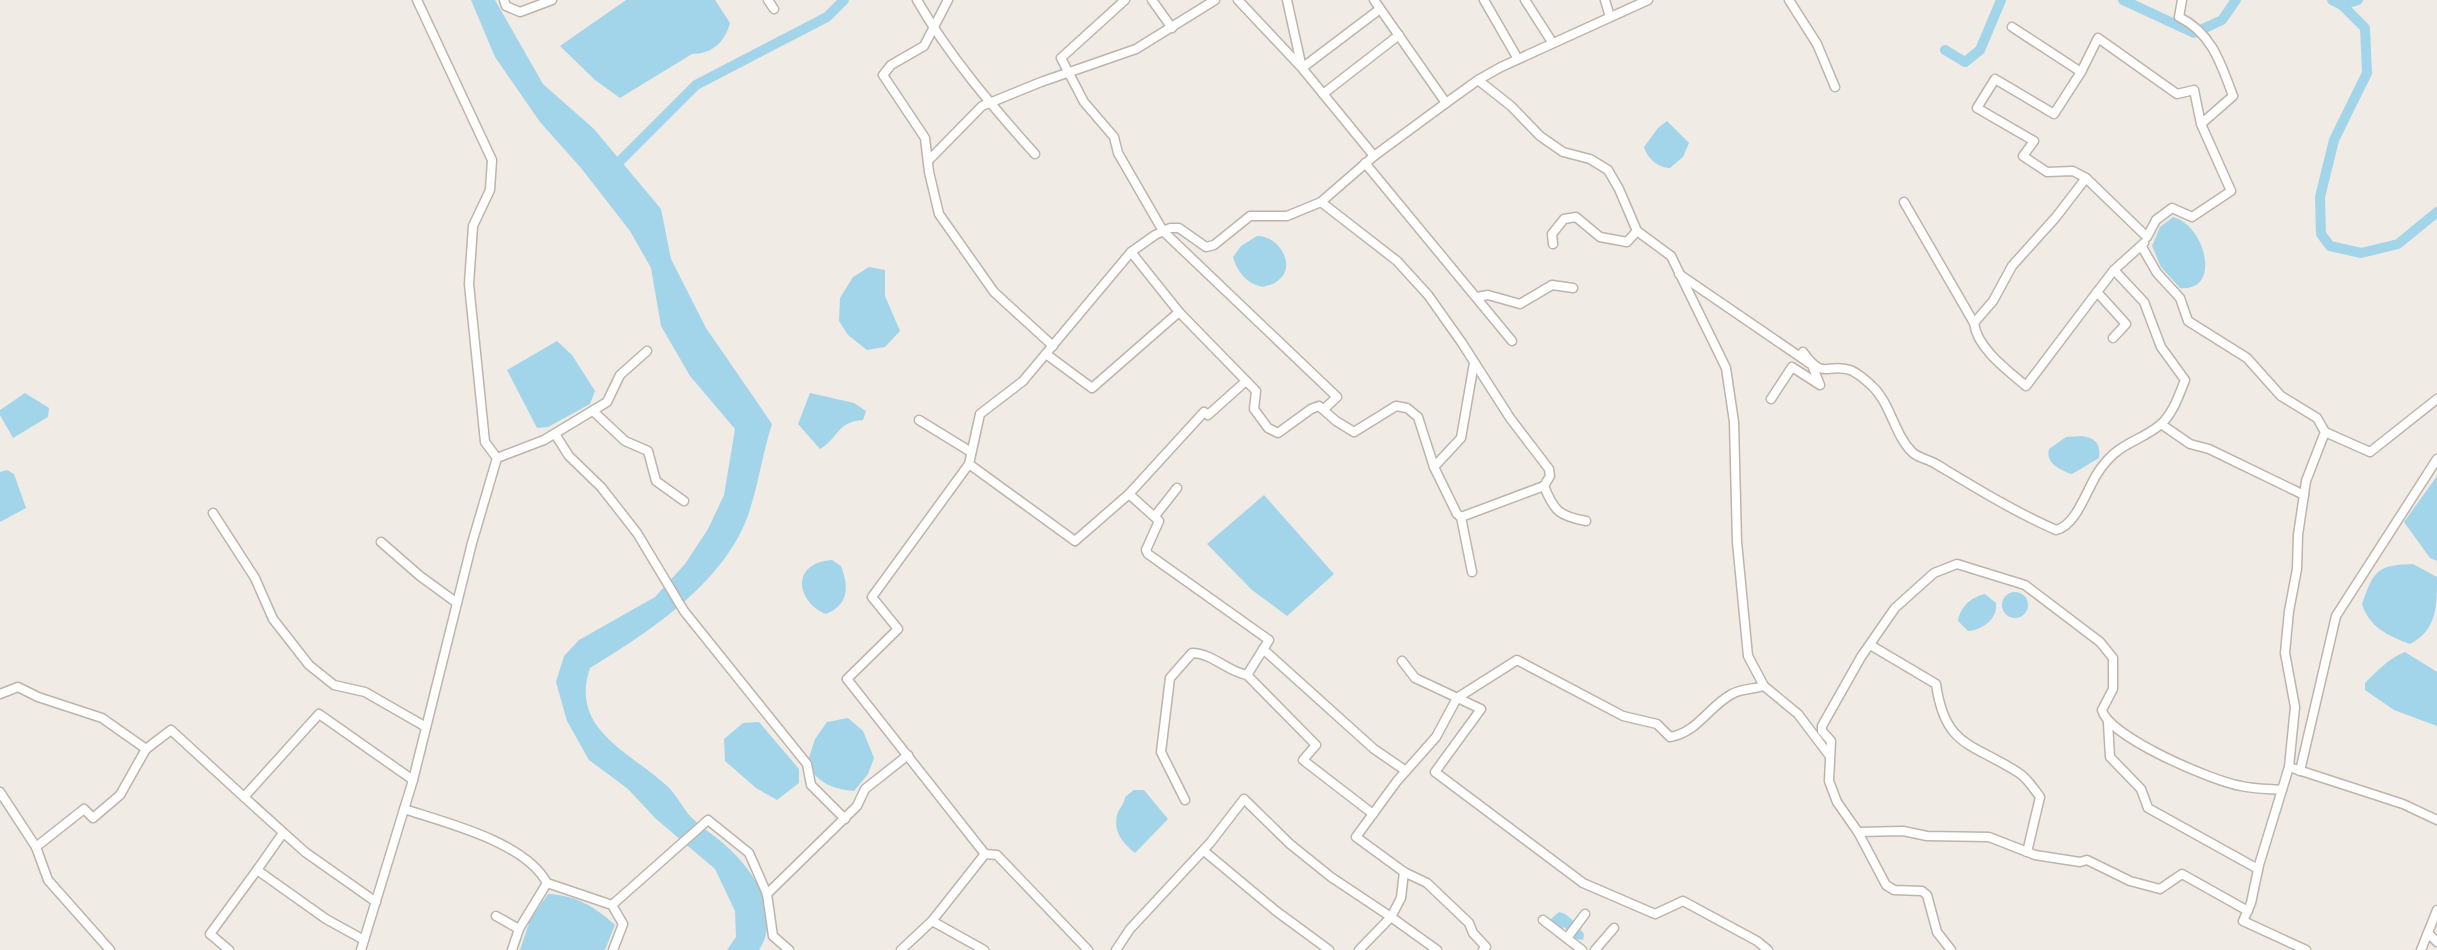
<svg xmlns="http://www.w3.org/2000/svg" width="2437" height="950" font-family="Montserrat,sans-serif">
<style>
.water{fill:#a3d5ea}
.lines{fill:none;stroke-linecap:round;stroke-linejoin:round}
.canal{stroke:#a3d5ea;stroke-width:10}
.minor-casing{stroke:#beb4aa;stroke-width:11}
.minor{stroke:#fff;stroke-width:8}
</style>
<rect width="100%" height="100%" fill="#f0ebe4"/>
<g class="water">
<path d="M471,0H495L543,84L594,129L661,209L671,259L706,328L772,424C762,455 758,488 747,518C722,584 648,633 590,668C569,729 630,752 667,786C677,795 683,809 692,818C702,828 714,835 724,844C753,869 783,913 759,950H727L736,937L735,911L715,869L655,818L628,789L589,760L567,721L556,682L564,656L579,640L655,597L685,564L708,529L724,495L735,429L690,376L661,326L651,268L630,231L581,168L540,122L495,57Z"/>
<path d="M626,0H715L730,23C725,42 712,54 692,54L620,98L595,80L560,46Z"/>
<path d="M1667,121L1689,143L1683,157L1670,168C1658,168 1647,158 1644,147L1658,128Z"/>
<path d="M2173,217C2206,226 2222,292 2180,288L2161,267L2152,246L2160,227Z"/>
<path d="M1257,236C1279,235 1299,268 1276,282C1273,285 1267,285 1263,287C1247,284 1237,272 1233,257L1241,246Z"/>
<path d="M869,267L885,270V296L900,331L885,347L867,350L848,335L839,321L840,298L853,277Z"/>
<path d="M557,341L572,355L595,391L590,404L548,427L537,428L507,370Z"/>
<path d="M25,393L49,408L48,417L13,438L0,415V410Z"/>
<path d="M810,393L854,403L866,411L863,420C836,422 840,437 820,449L798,424Z"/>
<path d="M2081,436C2095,437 2101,444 2099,458L2072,474C2061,471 2045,463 2049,449L2066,437Z"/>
<path d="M7,470L14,474L26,508L0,522V472Z"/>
<path d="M2437,476V561L2430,558L2404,522Z"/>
<path d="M1264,495L1334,574L1287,616L1252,590L1207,544Z"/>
<path d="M832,560L841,566C849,587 849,604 826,614C797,603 789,563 832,560Z"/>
<path d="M2413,564L2437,577C2437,606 2437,630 2410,644C2388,636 2369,627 2362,604C2374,570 2377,565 2413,564Z"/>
<circle cx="2015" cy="605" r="13"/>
<path d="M1985,594L1996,603C1998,619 1982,630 1968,631L1958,621C1960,606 1972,597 1985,594Z"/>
<path d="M2405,652L2437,672V726L2394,710L2365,690V683C2377,671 2389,658 2405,652Z"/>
<path d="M848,718L863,731L874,758L868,774L854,791C832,789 818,783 807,764L815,739L827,722Z"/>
<path d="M759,722L799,769V783L777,800L756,788L725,761L724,739L743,723Z"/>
<path d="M1134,790H1144L1168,819L1135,853C1123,843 1113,832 1117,815C1119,808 1124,805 1125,797Z"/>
<path d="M548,894C576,895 595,907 615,925L605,950H520L530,920Z"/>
<path d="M1559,912C1569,913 1577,926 1584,934L1583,940L1576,939L1564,927L1558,931L1549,921Z"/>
</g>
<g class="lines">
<g class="canal">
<path d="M2123,0L2194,33L2222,20L2236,0"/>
<path d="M2332,0L2342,5L2358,0"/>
<path d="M2342,5L2365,28L2367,73L2334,140L2320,197L2321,234L2330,246L2361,253L2398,244L2437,212"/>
<path d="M1945,50L1965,62L1980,50L2001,0"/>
<path d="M614,167L696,85L827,17L844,0"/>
</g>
<defs>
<g id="minor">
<path d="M504,0L506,6L520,12L552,0"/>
<path d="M768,0L774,9"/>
<path d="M917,0C949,56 992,106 1035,154"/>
<path d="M948,0L924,46L891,65L883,75L925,138L929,172L939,214L994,292L1053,346"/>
<path d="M1125,0L1061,58L1084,102L1114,137L1118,153L1163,231L1337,397L1324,409"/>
<path d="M1152,0L1172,28"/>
<path d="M1238,0L1302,68L1380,9"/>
<path d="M1287,0L1302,68L1374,156"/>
<path d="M1484,0L1518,59"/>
<path d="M1525,0L1552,42"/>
<path d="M1605,0L1610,17"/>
<path d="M1789,0L1817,44L1835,87"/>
<path d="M2182,0L2179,17C2212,33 2221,64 2233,96L2201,124L2194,90L2177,94L2098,38L2081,72L2054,114L1995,79L1977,108L2034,141L2023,156L2047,172L2073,171L2086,178L2147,237L2156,220L2172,208L2192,217L2231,191L2201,124"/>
<path d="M2012,27L2081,72"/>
<path d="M1478,80L1511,106L1540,136L1563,152L1590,159L1608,170L1619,189L1637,231L1627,242L1600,237L1576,217L1564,219L1552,234L1553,244"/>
<path d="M1323,94L1399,35"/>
<path d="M1446,103L1478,80L1501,67L1648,0"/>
<path d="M928,161L982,106L1041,82L1136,49L1215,0"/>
<path d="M1365,163L1512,341"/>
<path d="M2086,178L2056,217L2012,266L1993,301L1974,323C1977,348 2007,370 2026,386L2097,292"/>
<path d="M1321,202L1397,261L1428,295L1462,343L1510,418L1549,469L1550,476L1544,486C1554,511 1559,516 1586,521"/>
<path d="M1904,202L1974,323"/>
<path d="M1637,231L1671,256L1726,368L1734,422L1737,542L1748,656L1764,686L1798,714L1829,755"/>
<path d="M2142,247L2157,273L2180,298L2188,321L2247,358L2281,396L2317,418L2325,432L2306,481L2298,535L2297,569L2289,611L2285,653L2295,707L2289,767L2403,804L2437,820"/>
<path d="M1131,252L1179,312L1256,391L1254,409L1268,428L1278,433L1311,409L1319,406L1336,421L1354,432L1396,406L1407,408L1418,417L1434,467L1457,514L1461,517L1472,572"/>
<path d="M1679,274L1812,365L1820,385L1792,367L1771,399"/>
<path d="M1477,297L1488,295L1520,304L1552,285L1573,288"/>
<path d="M2113,338L2126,324L2097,292L2114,270L2144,243"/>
<path d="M1803,352C1824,381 1825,363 1850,370C1856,372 1867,381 1872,386C1891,404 1894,434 1912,452C1918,458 1928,459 1936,464C1976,488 2013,511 2056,530C2078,525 2087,486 2101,468C2120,442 2139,442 2160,425C2173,414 2179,395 2185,380L2161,347L2144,302L2114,270"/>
<path d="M1046,354L1092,388L1179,312"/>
<path d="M593,411L625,441L648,451L656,481L684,501"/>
<path d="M919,420L971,452"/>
<path d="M2161,424L2190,444L2209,449L2304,495"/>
<path d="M2325,432L2370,452L2437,399"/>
<path d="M555,434L569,456L601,487L637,533L684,611L807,764L811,785L845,819"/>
<path d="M497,458L544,440L607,402L620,375L647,351"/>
<path d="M969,464L1075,541L1129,494L1204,412L1208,415L1246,381"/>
<path d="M1434,467L1461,438L1474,363"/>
<path d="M1129,494L1159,521L1146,550L1148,554L1269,640L1247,675L1316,745L1303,760L1373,814"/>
<path d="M213,513L255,578L273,619L309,665L334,685L365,692L426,727"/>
<path d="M1155,516L1177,488"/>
<path d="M1461,517L1544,486"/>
<path d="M381,542L420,576L457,603"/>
<path d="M1872,646L1936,684C1945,748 1973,743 2019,773C2027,778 2034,789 2040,797L2027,852"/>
<path d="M1263,649L1374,749L1406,771"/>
<path d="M1402,661L1415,678L1481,709L1435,772L1583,883L1655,914L1683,901L1757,941L1768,950"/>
<path d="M0,694L18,687L38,697L102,718L146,749L171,730L244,797L319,714L413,780"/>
<path d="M2108,723L2110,757L2141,789L2148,808L2258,869"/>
<path d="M2289,767L2259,865L2251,903L2243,921L2306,950"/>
<path d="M2300,771L2336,616L2437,459"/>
<path d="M0,792L36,847L48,880L110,950"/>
<path d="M244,797L305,852L376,902"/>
<path d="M1185,800L1161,752L1170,678L1192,653C1212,653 1228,672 1247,675"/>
<path d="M404,809C447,823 525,842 547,883L612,905L623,924L613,950"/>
<path d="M1858,832L1903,831L1927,836L1989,837L2035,855L2080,862L2087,860L2130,881L2160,889L2182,874L2248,911"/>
<path d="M283,833L257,870L326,919L364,940"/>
<path d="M36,847L84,809L93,818L120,795L146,749"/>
<path d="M1204,851L1276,911L1329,950"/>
<path d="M985,854L997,855L1088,950"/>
<path d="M1404,872L1401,898L1391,917L1437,950"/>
<path d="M767,894L857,806L865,789L908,755"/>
<path d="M612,905L708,820L749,853L767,894L773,936L789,950"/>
<path d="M496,916L519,929"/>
<path d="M1543,920L1582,950"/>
<path d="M932,921L984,950"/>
<path d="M2428,933L2437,942"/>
<path d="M1567,938L1585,914"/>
<path d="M229,950L210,934L257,870"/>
<path d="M361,950L413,780L472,543L497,458L485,442L469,284L473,226L490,190L492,160L417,0"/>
<path d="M512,950L519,929L547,883"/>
<path d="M901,950L932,921L985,854L847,679L898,629L872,597L969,464L980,414L1023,381L1131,252L1155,235L1170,228H1179L1206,247L1214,245L1250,216H1287L1321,202L1374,156L1446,103L1374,0"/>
<path d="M1116,950L1130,929L1210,843L1244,799L1290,844L1331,877L1391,917L1359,950"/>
<path d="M1483,950L1486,947L1473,933L1469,923L1427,883L1404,872L1356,837L1397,781L1436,737L1457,698L1517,660L1623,716L1657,724L1670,737C1697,733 1709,706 1732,694C1740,689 1754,689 1764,686"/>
<path d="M1595,950L1614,928"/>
<path d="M1951,950L1937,932L1927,895L1922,891L1894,890L1886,885L1858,832L1837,802L1829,781L1831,741L1822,731V726L1861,657L1895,608L1934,573L1957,564L2025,585L2100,642L2113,658V689L2102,710C2109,737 2212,781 2241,786C2254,789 2269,789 2282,790"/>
<path d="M2421,950L2437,910"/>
</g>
</defs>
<use href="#minor" class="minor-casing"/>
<use href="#minor" class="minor"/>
</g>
</svg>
